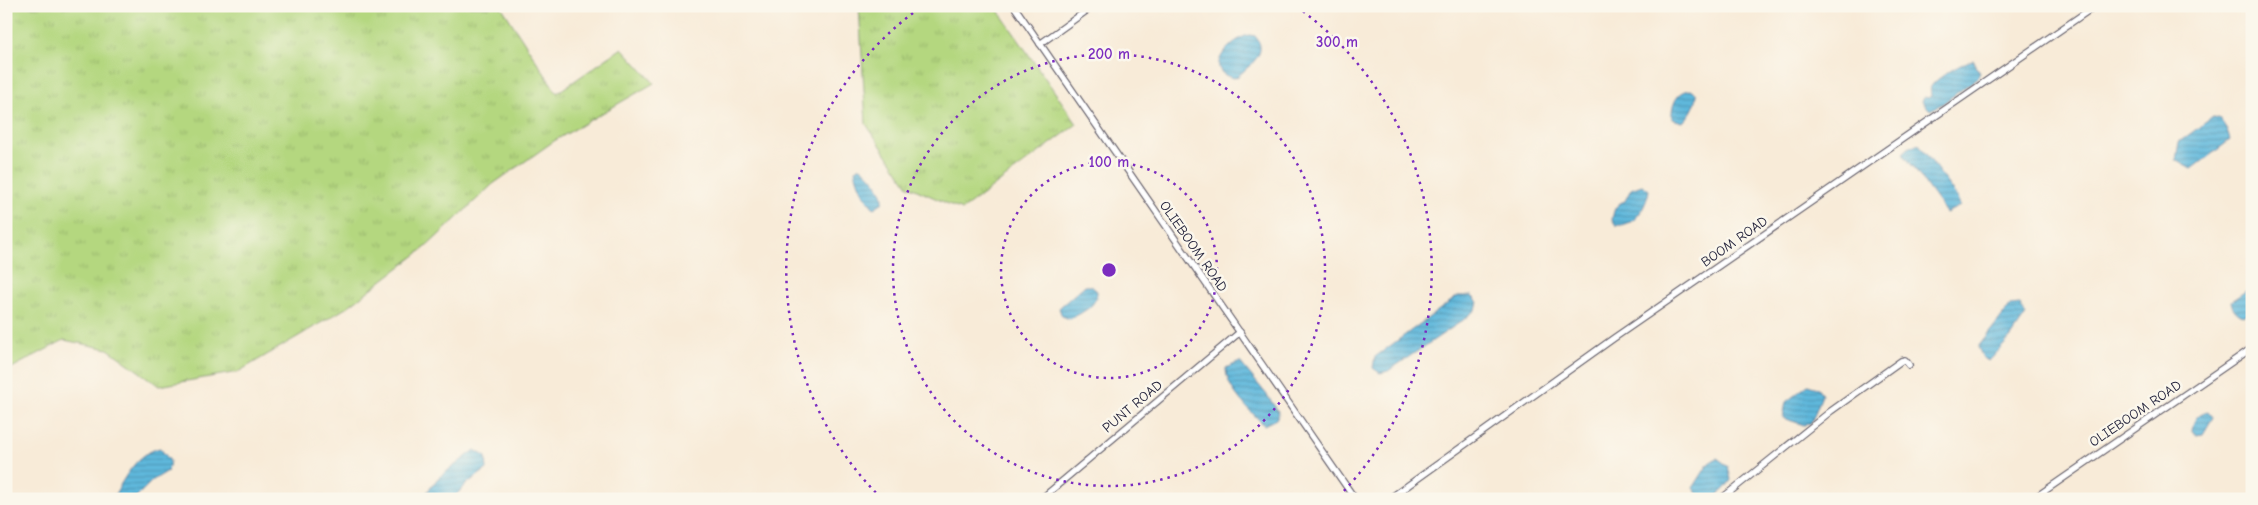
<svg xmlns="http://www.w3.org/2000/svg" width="2258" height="505" font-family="'Comic Neue',sans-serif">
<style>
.grass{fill:url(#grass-tufts);stroke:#6b7c5d}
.water{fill:url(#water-rules);stroke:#406d8c}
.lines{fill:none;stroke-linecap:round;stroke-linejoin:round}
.street-casing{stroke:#6d6872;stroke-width:8}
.street{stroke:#fff;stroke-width:5.5}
.ring{fill:none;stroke:#7b2cbf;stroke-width:2.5;stroke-dasharray:2.5 5}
.labels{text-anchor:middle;stroke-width:5;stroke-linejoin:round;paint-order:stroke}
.street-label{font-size:14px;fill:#22223b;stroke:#fbf7ec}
.centre{fill:#7b2cbf;stroke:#fbf7ec;stroke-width:2.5}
.ring-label{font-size:15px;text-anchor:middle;font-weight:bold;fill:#7b2cbf;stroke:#fbf7ec;stroke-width:5;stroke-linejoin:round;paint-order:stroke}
</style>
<defs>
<pattern id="grass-tufts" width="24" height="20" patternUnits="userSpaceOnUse" patternTransform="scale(1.25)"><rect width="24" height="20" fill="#b4d77f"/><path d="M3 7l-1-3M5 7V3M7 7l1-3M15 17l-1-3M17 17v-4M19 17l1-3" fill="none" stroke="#9ab86f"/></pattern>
<pattern id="water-rules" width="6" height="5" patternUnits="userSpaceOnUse" patternTransform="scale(1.25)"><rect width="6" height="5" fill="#5fb8dc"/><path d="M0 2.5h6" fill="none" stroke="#4e95b4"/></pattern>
</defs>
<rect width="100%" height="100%" fill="#fbf7ec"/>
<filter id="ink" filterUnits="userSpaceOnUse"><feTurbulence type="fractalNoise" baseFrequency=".02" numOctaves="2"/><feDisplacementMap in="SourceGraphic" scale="10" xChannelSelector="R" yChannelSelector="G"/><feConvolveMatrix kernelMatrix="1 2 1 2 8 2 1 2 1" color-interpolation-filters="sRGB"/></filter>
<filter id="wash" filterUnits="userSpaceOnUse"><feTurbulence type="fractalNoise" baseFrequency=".0096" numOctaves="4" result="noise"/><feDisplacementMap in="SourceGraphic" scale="20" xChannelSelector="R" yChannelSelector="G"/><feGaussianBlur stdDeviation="1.12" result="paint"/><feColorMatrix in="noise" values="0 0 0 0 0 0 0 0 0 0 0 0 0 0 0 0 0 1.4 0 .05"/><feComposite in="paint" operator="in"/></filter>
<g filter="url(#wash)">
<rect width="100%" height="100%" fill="#f8ebd8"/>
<g class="grass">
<path d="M6,6H501L557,93L622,48L654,83L554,141L493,184L426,247L346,308L238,372L159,386L108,349L64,340L6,371V184L12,179L6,170Z"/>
<path d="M859,6H995L1077,124L962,210L908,186L866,124Z"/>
</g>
<g class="water">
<path d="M1249,35L1255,36C1269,53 1251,64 1238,76L1234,78C1200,71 1231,39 1249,35Z"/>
<path d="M1973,60L1980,73L1977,78L1942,104L1930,110L1922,101L1924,97L1928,98L1931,96C1931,92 1929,89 1932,85C1938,77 1964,62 1973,60Z"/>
<path d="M1691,90L1697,94C1696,105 1691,114 1683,122L1672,119C1671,105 1677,91 1691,90Z"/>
<path d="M2213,117L2220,119L2226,128L2230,140L2192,169L2176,160L2179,142Z"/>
<path d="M1919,144L1956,196L1960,206L1946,213L1903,153L1911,146Z"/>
<path d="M861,167C871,176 884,189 883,202L874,208C864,197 858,185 855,170Z"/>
<path d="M1642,185L1649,190C1646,207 1635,227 1616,225L1612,220C1614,210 1615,204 1625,201L1631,189Z"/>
<path d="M1084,286H1091L1097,291C1097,307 1082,312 1070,319L1062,316L1059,308Z"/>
<path d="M2252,287V312L2243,316C2236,313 2232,308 2231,301Z"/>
<path d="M1458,296H1472L1478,302L1476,309L1462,321L1388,371L1380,373L1373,368L1375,357Z"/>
<path d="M2020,305L2026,315L2011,337L1989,361L1983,358L1978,347L2010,306Z"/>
<path d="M1240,362L1267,395L1279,413L1276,419L1264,425C1250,410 1226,390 1226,368Z"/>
<path d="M1808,385L1817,388L1822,395L1811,423L1804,425L1783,418L1786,402Z"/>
<path d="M2208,411L2213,417L2203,434L2196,435L2192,432C2193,421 2196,414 2208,411Z"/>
<path d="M160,448L170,461L168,471L153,480L134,499H107L114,496C125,477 137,453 160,448Z"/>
<path d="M475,450L486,457L487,469L469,482L452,499H422L438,478Z"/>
<path d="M1717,458L1728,466L1731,480C1723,492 1716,499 1701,499L1693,488L1709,463Z"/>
</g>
</g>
<g filter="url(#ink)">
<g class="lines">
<defs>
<g id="street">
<path d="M1014,6L1355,499"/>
<path d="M1040,44L1093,6"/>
<path d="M1041,499L1240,332"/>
<path d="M1389,499L1614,338L2095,6"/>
<path d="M1721,499L1831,411L1901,361L1905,360L1909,365"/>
<path d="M2033,499L2252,348"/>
</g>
</defs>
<use href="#street" class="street-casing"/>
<use href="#street" class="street"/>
</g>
</g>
<g class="ring">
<circle cx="1109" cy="270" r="108"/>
<circle cx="1109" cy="270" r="216"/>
<path d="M881 498A323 323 0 0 1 921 7M1297 7A323 323 0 0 1 1337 498"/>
</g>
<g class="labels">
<g class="street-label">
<text transform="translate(1734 241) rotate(-35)" y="5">BOOM ROAD</text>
<text transform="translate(1194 246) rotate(55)" y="5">OLIEBOOM ROAD</text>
<text transform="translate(1132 406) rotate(-40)" y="5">PUNT ROAD</text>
<text transform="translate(2135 413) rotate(-34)" y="5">OLIEBOOM ROAD</text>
</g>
</g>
<circle cx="1109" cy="270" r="8" class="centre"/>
<g class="ring-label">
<text x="1337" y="47">300 m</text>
<text x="1109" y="59">200 m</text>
<text x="1109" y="167">100 m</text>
</g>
<rect width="2258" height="505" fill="none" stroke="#fbf7ec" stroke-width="25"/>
</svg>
